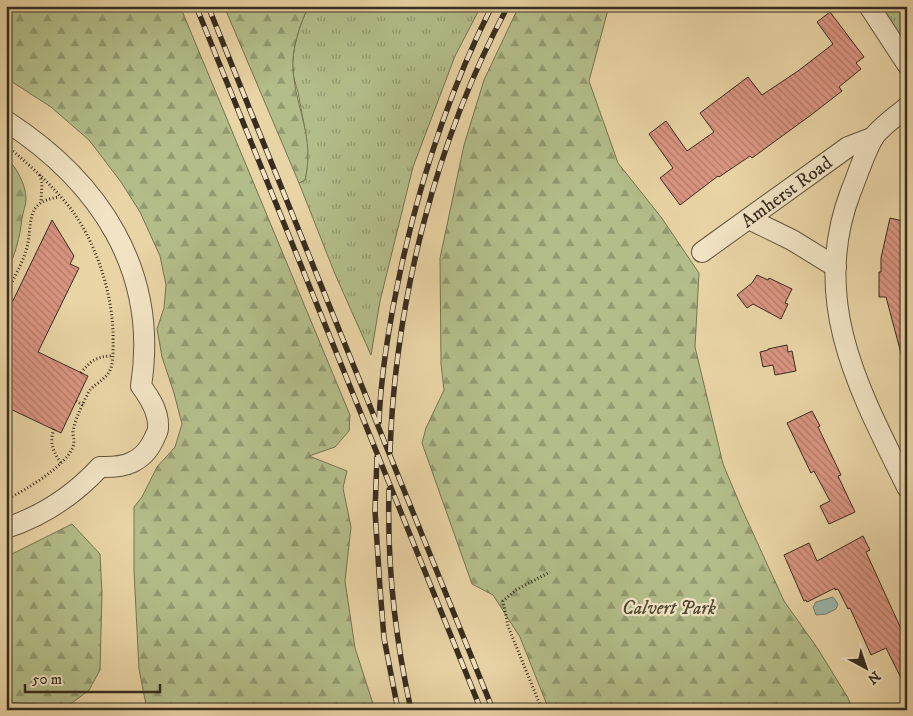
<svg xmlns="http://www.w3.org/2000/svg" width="913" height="716" font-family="'IM FELL DW Pica',serif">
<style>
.grass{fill:url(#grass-tufts);stroke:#757454}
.forest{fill:url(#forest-firs);stroke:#757454}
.water{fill:#99b7ad;stroke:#727f74}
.building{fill:url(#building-back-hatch);stroke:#372c1f}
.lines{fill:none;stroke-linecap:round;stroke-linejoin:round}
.minor-casing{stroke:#645640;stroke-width:22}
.path{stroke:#372c1f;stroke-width:3;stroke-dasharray:1 2.5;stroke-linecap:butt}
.minor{stroke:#f1e3c4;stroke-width:20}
.rail-casing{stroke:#372c1f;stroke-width:5.5}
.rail{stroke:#f1e3c4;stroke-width:4;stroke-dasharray:11;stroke-linecap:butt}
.labels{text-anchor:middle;stroke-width:4.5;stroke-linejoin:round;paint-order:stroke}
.street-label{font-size:19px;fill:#372c1f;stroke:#f1e3c4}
.park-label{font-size:19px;font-style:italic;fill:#504934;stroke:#f1e3c4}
</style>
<defs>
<pattern id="grass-tufts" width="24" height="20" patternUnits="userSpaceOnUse" patternTransform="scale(1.25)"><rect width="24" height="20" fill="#b3bd89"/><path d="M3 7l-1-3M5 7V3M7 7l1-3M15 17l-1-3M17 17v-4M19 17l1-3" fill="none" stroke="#929a6f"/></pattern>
<pattern id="forest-firs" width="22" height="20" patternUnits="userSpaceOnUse" patternTransform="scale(1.25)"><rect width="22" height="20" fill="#b3bd89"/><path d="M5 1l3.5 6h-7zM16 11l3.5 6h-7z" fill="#929a6f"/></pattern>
<pattern id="building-back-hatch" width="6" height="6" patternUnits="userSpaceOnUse" patternTransform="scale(1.25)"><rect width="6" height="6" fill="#da9581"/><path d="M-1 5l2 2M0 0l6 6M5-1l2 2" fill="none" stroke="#b27a69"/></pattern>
</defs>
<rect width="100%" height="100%" fill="#e9d4a5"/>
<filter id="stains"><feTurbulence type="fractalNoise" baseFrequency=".004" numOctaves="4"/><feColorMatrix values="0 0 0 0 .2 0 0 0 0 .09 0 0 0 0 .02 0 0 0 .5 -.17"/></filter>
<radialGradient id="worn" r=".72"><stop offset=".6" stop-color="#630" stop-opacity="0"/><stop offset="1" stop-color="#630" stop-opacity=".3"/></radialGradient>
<g class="grass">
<path d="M309,6H481L455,56L413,167L380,301L371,355L335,274L299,183L305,180C311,152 303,120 298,92C296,85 293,77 293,70C291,51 300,22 309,6Z"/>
<path d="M869,6H907V64Z"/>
</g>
<g class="forest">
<path d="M6,6H180L350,415L349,431L335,447L309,456L347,471L343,488L351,527L345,581L355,648L375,710H147L139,669L134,571V507L142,497L157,467L175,447L182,424L174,393L162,357L157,329L164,308L166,285L160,256L140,212L121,182L89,140L51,107L6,78Z"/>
<path d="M224,6H309C300,22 291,52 293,70C296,110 315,137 305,180L299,183Z"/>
<path d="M519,6H609L589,81L618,163L661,217L699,273L695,347L723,464L741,507L784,601L818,649L848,698L853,710H549L520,637L493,595L472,584L422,443L426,428L444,390L441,364L440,258L464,145L484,80Z"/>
<path d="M6,157C16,167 26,184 26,199C26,205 23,212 22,218C20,238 15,255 6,274Z"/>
<path d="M72,524L100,554L102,593L100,670L89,690L68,706L6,702V557Z"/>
</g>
<path class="water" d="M833,597L838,604L836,609L826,614L816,615L813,607L816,602Z"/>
<g class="building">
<path d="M830,12L864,57L856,63L861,69L839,87L842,91L811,115L752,158L750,156L719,177L718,176L680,205L660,178L673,168L649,134L666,121L687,151L714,132L700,113L748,77L762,95L798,71L833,44L817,22Z"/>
<path d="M890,218L907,222V356L902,357L886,297H879V272H881V258Z"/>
<path d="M52,220L74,256L70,264L79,268L38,352L88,376L61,433L6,407V315Z"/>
<path d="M757,275L768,280L769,278L792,289L785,303L788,304L781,319L753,304L747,308L737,295L752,283Z"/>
<path d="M787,345L788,352L792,351L796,371L775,375L773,365L763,367L760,352L768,350V349Z"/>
<path d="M812,411L820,426L818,427L841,475L838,476L855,512L829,524L820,506L830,501L814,471L811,473L787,423Z"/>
<path d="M863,536L870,550L866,552L907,642V690L886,648L871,655L850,608L848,609L838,589L835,590V588L807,602L806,600L804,601L784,555L809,543L817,561Z"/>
</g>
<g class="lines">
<defs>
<g id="minor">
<path d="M869,6L907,64"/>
<path d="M907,107C898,115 879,128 873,138C864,154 858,174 851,191C809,300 859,390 907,487"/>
<path d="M6,121C100,182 159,271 141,386C150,398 159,412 158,428C158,432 155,436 154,439C143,463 124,468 100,467C74,495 43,516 6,528"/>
<path d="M749,219L792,240L836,267"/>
<path d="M702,252L848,147L874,137"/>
</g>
</defs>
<use href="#minor" class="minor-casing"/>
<g class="path">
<path d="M40,175L42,183L41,202"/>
<path d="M6,294C13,280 21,266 26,251C34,226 22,202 59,197"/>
<path d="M81,373C90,361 97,356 112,356"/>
<path d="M76,401L83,405"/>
<path d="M54,429C49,442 53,452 61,463"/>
<path d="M6,500C25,490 65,467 73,447C75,442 73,437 73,432C74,424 77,417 80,410C83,404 86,396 90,390C97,382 107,379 111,368C114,357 113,342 113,331C111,290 97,247 74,213C57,190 35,170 13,151"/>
<path d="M542,710L508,626L503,601L516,590L550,572"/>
</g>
<use href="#minor" class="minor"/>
<defs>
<g id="rail">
<path d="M196,6L481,710"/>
<path d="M208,6L493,710"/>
<path d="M379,422C381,369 390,319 401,268C421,177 450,89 492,6"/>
<path d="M390,452C395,301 436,139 508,6"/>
<path d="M377,457L375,511L380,588L384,638L398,710"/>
<path d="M389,490C387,563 395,638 411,710"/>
</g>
</defs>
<use href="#rail" class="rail-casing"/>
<use href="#rail" class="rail"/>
</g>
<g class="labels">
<g class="street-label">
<text transform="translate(786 191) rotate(-36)" y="7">Amherst Road</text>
</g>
<g class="park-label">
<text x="669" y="614">Calvert Park</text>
</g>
</g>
<rect width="913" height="716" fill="none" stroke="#e9d4a5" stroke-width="25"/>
<rect x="8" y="8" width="898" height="701" fill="none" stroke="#372c1f" stroke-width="2.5"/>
<rect x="12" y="12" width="888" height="691" fill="none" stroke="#372c1f"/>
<g transform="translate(866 668) rotate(140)" stroke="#f1e3c4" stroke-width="4" paint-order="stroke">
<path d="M0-4L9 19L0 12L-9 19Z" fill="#372c1f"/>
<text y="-8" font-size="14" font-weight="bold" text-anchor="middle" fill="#372c1f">N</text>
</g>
<path d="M25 684v8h135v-8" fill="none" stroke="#372c1f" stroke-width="2.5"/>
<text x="32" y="684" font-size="15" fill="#372c1f" stroke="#f1e3c4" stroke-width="4" paint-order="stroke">50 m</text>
<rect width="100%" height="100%" filter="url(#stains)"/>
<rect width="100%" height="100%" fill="url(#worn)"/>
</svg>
